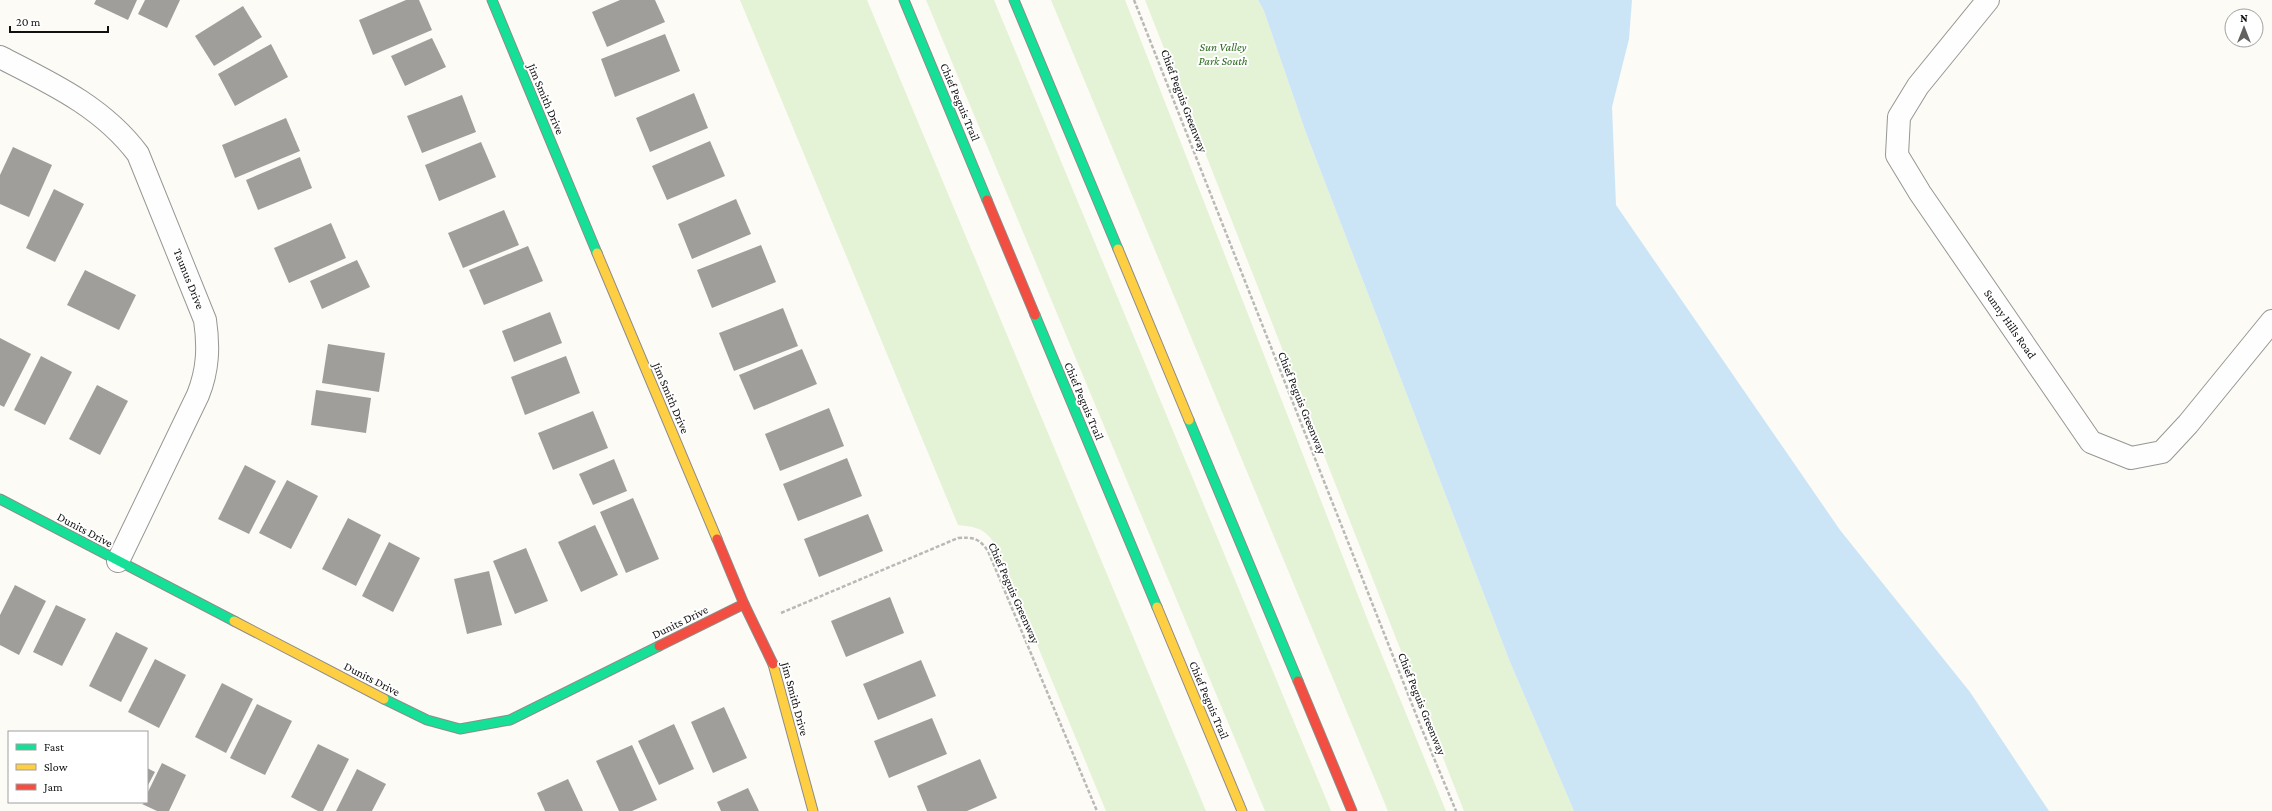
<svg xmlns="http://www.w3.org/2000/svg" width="2272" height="811" font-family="'Crimson Pro',serif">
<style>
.green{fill:#e4f2d6}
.water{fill:#cbe5f7}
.building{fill:#a09e9b}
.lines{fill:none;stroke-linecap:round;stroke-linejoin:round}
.street-casing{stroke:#969694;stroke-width:24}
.fast-casing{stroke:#8d8c8a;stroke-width:11}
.slow-casing{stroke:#8d8c8a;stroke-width:11}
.jam-casing{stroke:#8d8c8a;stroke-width:11}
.path{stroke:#b9b9b8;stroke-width:2.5;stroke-dasharray:4 2;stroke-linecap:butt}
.street{stroke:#fffefe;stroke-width:22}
.fast{stroke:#16e098;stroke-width:9}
.slow{stroke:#ffcf43;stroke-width:9}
.jam{stroke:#f24e42;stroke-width:9}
.labels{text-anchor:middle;stroke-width:4;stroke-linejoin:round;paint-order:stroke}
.park-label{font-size:12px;font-style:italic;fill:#2a6a1e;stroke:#fff}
.street-label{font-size:12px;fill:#101010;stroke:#fff}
</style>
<rect width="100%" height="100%" fill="#fcfbf6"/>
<g class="green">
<path d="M740,0H867L1206,811H1106L997,548C987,529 978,527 958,525Z"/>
<path d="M926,0H994L1331,811H1265Z"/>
<path d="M1051,0H1125L1370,626L1446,811H1388Z"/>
<path d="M1145,0H1258L1264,11L1306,133L1510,662L1574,811H1464Z"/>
</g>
<path class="water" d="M1258,0H1632L1629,39L1612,107L1616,205L1840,530L1970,692L2049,811H1574L1510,662L1306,133L1264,11Z"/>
<g class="building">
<path d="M96,0H137L128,20L94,4Z"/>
<path d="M145,0H180L167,28L138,14Z"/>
<path d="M406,0H419L432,30L373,55L359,20Z"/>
<path d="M620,0H655L665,22L607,47L592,12Z"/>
<path d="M243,6L262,37L214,66L195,36Z"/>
<path d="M665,34L680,71L615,97L601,59Z"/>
<path d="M432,38L446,67L405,86L391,56Z"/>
<path d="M271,44L288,77L235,106L218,74Z"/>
<path d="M694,93L708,128L650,152L636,118Z"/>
<path d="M462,95L476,132L422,153L407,116Z"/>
<path d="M286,118L300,151L235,178L222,145Z"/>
<path d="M710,141L725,176L667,200L652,166Z"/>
<path d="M481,142L496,177L439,201L425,165Z"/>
<path d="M13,147L52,165L29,217L0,204V175Z"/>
<path d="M300,157L312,188L258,210L246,180Z"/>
<path d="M54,189L84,204L55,262L26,248Z"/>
<path d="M736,199L751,234L692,259L678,224Z"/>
<path d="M504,210L519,245L463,268L448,233Z"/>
<path d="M331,223L346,258L289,283L274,248Z"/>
<path d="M761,245L776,282L712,308L697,270Z"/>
<path d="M528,246L543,281L484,305L469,270Z"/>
<path d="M357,260L370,287L322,309L310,281Z"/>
<path d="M85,270L136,295L119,330L67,305Z"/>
<path d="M783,308L798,346L734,371L719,333Z"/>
<path d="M550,312L562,343L514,362L502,331Z"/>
<path d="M0,338L31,354L4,407L0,405Z"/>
<path d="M328,344L385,353L379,392L322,383Z"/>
<path d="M802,349L817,384L754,410L739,375Z"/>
<path d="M41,356L72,372L45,425L14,410Z"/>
<path d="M566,356L580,393L525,415L511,377Z"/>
<path d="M97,385L128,401L100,455L69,439Z"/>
<path d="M316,390L371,398L366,433L311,425Z"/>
<path d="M829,408L844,446L780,471L765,434Z"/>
<path d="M593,411L608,448L553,470L538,433Z"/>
<path d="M847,458L862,496L798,521L783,484Z"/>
<path d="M614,459L627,491L593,505L579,474Z"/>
<path d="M245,465L276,481L249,534L218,519Z"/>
<path d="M287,480L318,496L291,549L259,533Z"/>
<path d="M633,498L659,559L626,573L600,512Z"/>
<path d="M868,514L883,551L819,577L804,539Z"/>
<path d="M348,518L381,535L356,586L322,569Z"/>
<path d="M595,525L618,575L581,592L558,542Z"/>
<path d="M389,542L420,558L393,612L362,596Z"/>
<path d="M526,548L548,601L515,614L493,561Z"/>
<path d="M489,571L502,625L467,634L454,579Z"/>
<path d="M15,585L46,601L19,655L0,645V615Z"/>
<path d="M890,597L904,633L846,657L831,621Z"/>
<path d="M56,605L86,619L62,666L33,652Z"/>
<path d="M116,632L148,648L121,702L89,686Z"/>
<path d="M155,659L186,675L159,728L128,712Z"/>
<path d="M921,660L936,696L878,720L863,684Z"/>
<path d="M222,683L253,699L226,753L195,737Z"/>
<path d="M257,704L292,721L265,775L230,758Z"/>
<path d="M724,707L747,758L713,773L691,722Z"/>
<path d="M932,718L947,754L889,778L874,741Z"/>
<path d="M674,724L694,769L659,785L638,741Z"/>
<path d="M318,744L349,759L323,811H318L291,797Z"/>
<path d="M632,745L657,800L632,811H619L596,761Z"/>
<path d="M980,759L997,798L967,811H927L917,786Z"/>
<path d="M162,763L186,775L169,811H157L142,804L147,802V794Z"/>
<path d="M147,768L155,772L147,787Z"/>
<path d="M357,769L386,784L372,811H336Z"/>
<path d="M568,779L583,811H545L537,793Z"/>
<path d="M748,788L759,811H721L717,802Z"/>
</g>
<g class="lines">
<defs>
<g id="street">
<path d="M1988,0L1918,86L1899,117L1897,155L1920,193L2091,442L2131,458L2162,452L2188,424L2272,321"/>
<path d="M0,57C51,83 103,107 138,154L205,320C209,347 208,370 198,395L118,561"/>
</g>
<g id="fast">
<path d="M492,0L597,253"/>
<path d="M904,0L987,200"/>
<path d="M1014,0L1118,249"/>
<path d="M1035,315L1157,607"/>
<path d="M1189,420L1298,681"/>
<path d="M0,499L234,621"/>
<path d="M384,699L427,720L460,729L510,720L659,646"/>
</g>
<g id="slow">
<path d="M1118,249L1189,420"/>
<path d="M597,253L717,539"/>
<path d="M1157,607L1242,811"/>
<path d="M234,621L384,699"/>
<path d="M773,664L813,811"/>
</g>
<g id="jam">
<path d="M987,200L1035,315"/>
<path d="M717,539L744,604L773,664"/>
<path d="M659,646L744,604"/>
<path d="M1298,681L1352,811"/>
</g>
</defs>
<use href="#street" class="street-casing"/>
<use href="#fast" class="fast-casing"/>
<use href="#slow" class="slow-casing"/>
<use href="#jam" class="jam-casing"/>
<g class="path">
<path d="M1134,0L1421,727L1456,811"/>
<path d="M781,613L958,538C973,537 979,538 988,551L1097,811"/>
</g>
<use href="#street" class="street"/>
<use href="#fast" class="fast"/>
<use href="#slow" class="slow"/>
<use href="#jam" class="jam"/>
</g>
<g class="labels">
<g class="park-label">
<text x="1223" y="51">Sun Valley<tspan x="1223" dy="14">Park South</tspan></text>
</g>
<g class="street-label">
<text transform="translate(546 99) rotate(67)" y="4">Jim Smith Drive</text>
<text transform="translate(1184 101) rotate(69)" y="4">Chief Peguis Greenway</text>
<text transform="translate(960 102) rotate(67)" y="4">Chief Peguis Trail</text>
<text transform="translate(189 279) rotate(68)" y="4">Taunus Drive</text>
<text transform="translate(2010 324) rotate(55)" y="4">Sunny Hills Road</text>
<text transform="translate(671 398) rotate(67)" y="4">Jim Smith Drive</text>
<text transform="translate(1084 401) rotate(67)" y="4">Chief Peguis Trail</text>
<text transform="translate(1302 403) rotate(68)" y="4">Chief Peguis Greenway</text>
<text transform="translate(85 530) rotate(28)" y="4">Dunits Drive</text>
<text transform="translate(1014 593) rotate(66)" y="4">Chief Peguis Greenway</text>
<text transform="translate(680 622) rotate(-26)" y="4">Dunits Drive</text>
<text transform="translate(372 679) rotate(27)" y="4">Dunits Drive</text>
<text transform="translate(795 699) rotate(75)" y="4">Jim Smith Drive</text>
<text transform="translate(1209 700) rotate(67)" y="4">Chief Peguis Trail</text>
<text transform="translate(1422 704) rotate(68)" y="4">Chief Peguis Greenway</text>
</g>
</g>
<rect x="8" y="731" width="140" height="72" fill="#ffffff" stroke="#9f9f9f"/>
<rect x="16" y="744" width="20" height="6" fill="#16e098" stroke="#9f9f9f"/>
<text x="44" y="751" font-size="12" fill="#101010">Fast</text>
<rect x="16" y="764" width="20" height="6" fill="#ffcf43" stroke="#9f9f9f"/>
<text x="44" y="771" font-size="12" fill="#101010">Slow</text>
<rect x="16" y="784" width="20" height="6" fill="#f24e42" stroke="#9f9f9f"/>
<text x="44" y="791" font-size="12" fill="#101010">Jam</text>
<g transform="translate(2244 28)"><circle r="19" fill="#ffffff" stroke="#9f9f9f"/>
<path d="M0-3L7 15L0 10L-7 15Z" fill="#636260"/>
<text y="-6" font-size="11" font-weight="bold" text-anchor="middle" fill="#101010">N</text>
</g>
<path d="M10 26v6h98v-6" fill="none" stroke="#101010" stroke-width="2"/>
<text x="16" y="26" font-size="12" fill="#101010" stroke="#ffffff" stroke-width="3" paint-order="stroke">20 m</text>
</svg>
